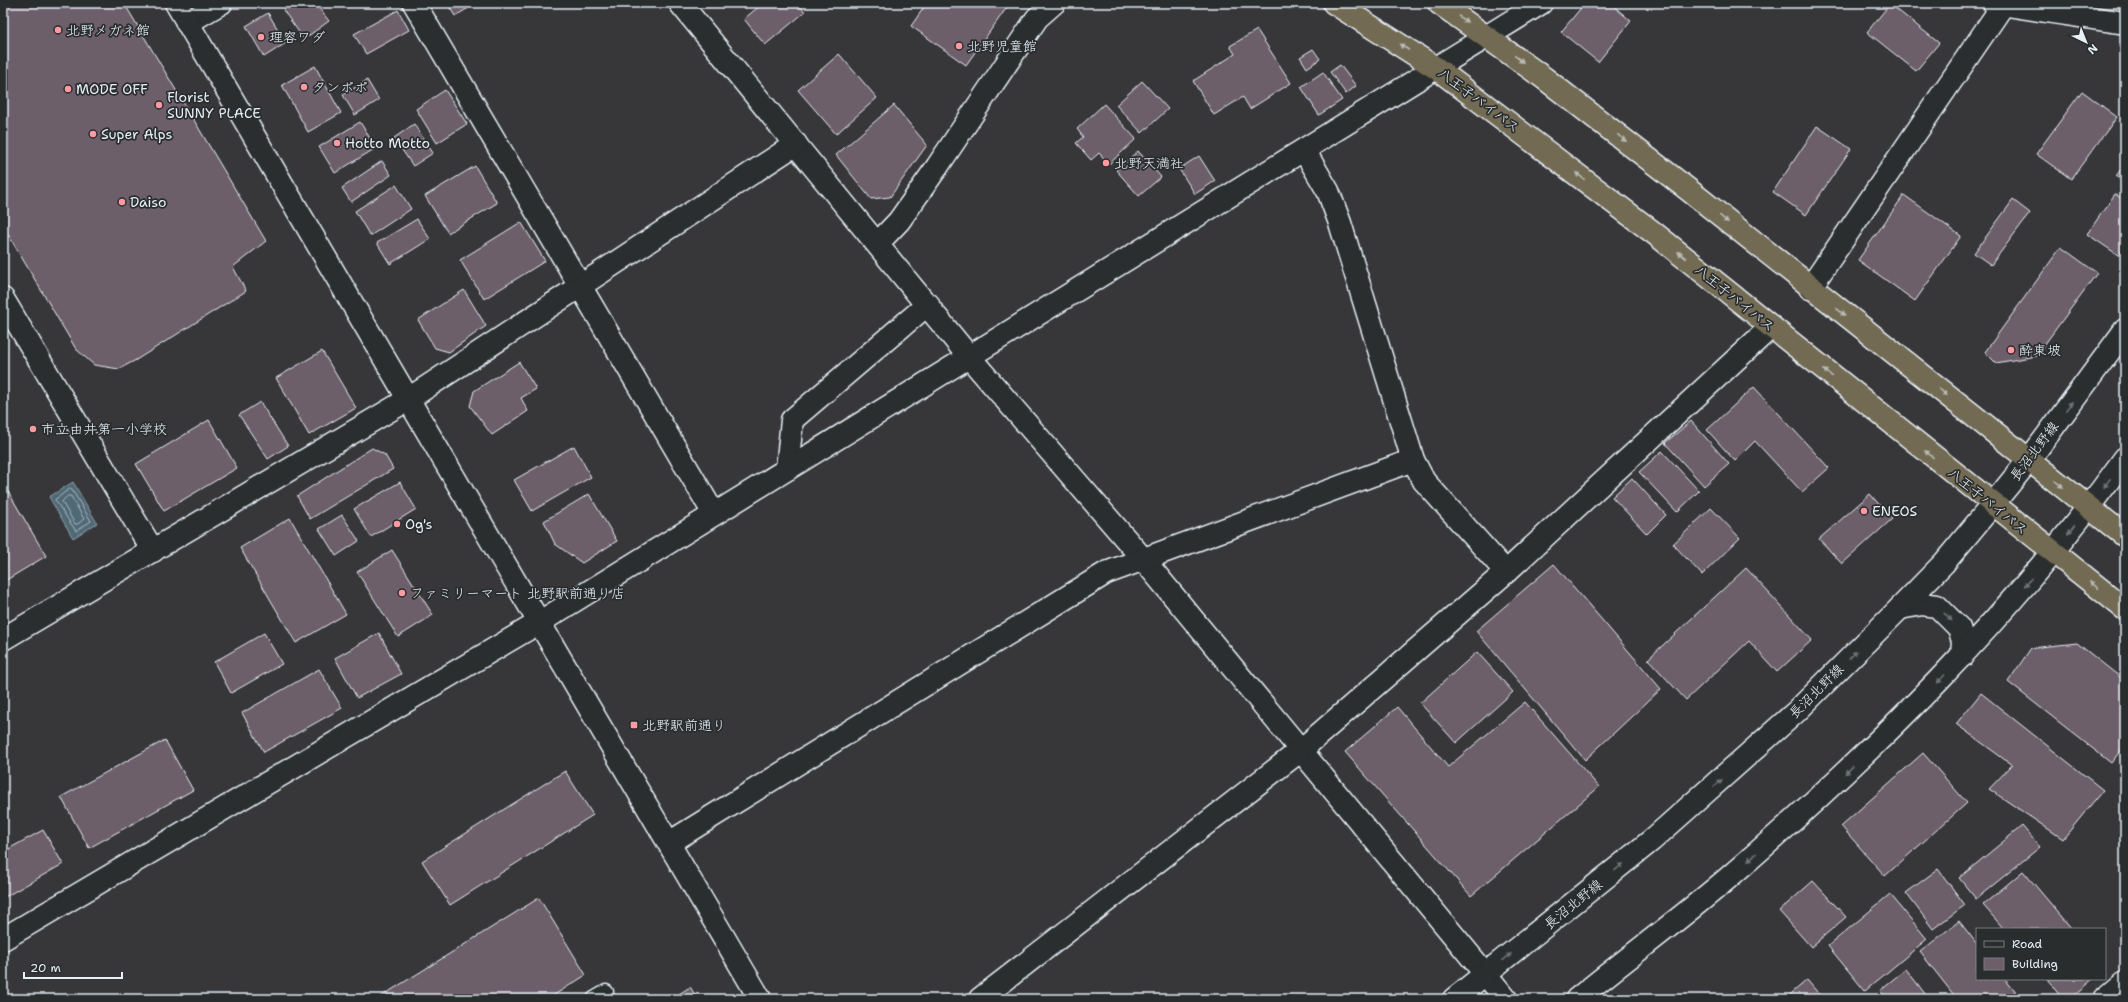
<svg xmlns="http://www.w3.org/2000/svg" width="2128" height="1002" font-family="'Shantell Sans','Klee One',sans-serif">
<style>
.water{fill:#506975;stroke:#8d9fa9}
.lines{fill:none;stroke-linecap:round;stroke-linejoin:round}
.shore{stroke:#abbbc4;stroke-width:1}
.building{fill:#6d5e6a;stroke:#e8f1f8}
.lane-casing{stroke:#e8f1f8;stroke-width:17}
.street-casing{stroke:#e8f1f8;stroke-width:25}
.secondary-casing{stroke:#e8f1f8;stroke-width:25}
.highway-casing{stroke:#e8f1f8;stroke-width:25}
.lane{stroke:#2a2d2e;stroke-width:14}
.street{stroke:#2a2d2e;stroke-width:22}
.secondary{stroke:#2a2d2e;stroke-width:22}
.highway{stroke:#736b52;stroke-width:22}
.oneway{fill:#b9bbb6}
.oneway2{fill:#6c7275}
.poi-dot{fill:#ff9aa2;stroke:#2a2d2e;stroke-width:1.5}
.labels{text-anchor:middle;stroke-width:3.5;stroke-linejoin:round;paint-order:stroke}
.poi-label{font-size:14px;fill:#e8f1f8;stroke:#2a2d2e;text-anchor:start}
.street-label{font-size:14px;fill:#e8f1f8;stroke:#2a2d2e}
</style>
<rect width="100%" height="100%" fill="#37373a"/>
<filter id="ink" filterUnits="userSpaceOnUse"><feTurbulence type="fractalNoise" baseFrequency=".025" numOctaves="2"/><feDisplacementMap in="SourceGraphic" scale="8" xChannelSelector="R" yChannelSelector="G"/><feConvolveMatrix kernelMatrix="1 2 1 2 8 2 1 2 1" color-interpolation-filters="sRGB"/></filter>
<g filter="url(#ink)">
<path class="water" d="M73,482L97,523L73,538L49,497Z"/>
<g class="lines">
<g class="shore">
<path d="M70,489L72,490L91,521L76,531L55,500Z"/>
<path d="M68,496H71L84,519L78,524H75L62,502Z"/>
</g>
</g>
<g class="building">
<path d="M3,3H124L266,241L233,267L246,291L136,360L119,369L94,365L76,349L3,226Z"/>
<path d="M292,3H315L329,21L304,39L283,10Z"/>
<path d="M447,3H477L455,16Z"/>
<path d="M763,3H797L805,12L765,45L744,19Z"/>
<path d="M927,3H1010L966,65L911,26Z"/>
<path d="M1585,3H1610L1631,21L1598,62L1561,32Z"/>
<path d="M1890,4L1939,43L1916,71L1867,32Z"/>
<path d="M398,10L409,30L366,54L354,34Z"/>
<path d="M268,13L286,43L264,57L246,26Z"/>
<path d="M1257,30L1291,83L1250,109L1243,97L1214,115L1193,81L1235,54L1230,46Z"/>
<path d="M1313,49L1320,59L1307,68L1300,57Z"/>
<path d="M839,54L877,98L836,134L798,90Z"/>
<path d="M1340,65L1356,86L1346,94L1330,72Z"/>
<path d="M315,66L341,113L308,132L282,85Z"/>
<path d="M1323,72L1342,100L1319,115L1301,87Z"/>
<path d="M367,80L379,100L355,115L343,95Z"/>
<path d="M1142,81L1168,109L1142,133L1116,105Z"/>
<path d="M445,90L467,124L437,143L416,109Z"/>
<path d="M2082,91L2117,117L2071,179L2036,154Z"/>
<path d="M1104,104L1136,139L1109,164L1099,153L1091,160L1076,143L1083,137L1077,129Z"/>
<path d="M894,105L927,145L890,197L871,199L836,155Z"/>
<path d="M360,122L376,148L335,173L319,147Z"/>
<path d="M414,124L433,153L413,166L394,138Z"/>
<path d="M1817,126L1851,149L1806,215L1773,192Z"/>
<path d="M1138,151L1161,177L1139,196L1116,170Z"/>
<path d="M1199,156L1215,181L1195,194L1179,169Z"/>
<path d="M382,161L391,175L351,202L342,188Z"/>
<path d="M2125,164V183L2116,176Z"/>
<path d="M475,166L497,203L448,233L425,196Z"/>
<path d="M396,185L411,209L370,236L355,211Z"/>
<path d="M2115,194L2125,201V245L2118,255L2087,234Z"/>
<path d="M1904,195L1961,236L1915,301L1858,260Z"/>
<path d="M2013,200L2030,213L1991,265L1974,253Z"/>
<path d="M417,219L430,239L390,264L377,243Z"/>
<path d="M521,222L545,261L484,299L460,260Z"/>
<path d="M2061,247L2097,273L2036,356L1996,363L1985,352Z"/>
<path d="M464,290L486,326L449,352L435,348L418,320Z"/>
<path d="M322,351L356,408L309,435L276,378Z"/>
<path d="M519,362L536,389L521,398L528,411L492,435L470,406L474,391Z"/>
<path d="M1754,387L1829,468L1802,492L1755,441L1735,461L1707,430Z"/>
<path d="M260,402L288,446L268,459L239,415Z"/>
<path d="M209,420L237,468L164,511L136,464Z"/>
<path d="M1691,421L1729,464L1704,486L1665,443Z"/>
<path d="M574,446L591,477L532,511L514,480Z"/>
<path d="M372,448L385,455L393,469L310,519L297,496Z"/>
<path d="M1662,451L1699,491L1677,512L1639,472Z"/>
<path d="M1632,478L1666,515L1647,534L1612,497Z"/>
<path d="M400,482L416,509L371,537L354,509Z"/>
<path d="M3,483L46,556L3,582Z"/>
<path d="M589,494L617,541L582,563L555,544L544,521Z"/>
<path d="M1870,494L1892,519L1842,564L1819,539Z"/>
<path d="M1711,508L1740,538L1702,575L1673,544Z"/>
<path d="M342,515L359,541L336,556L319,529Z"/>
<path d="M290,518L346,614L296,643L240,548Z"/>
<path d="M392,550L433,615L398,637L357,572Z"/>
<path d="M1554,564L1661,689L1585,760L1476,631Z"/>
<path d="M1746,568L1812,640L1777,672L1749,641L1686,700L1648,659Z"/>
<path d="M264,633L282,664L231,693L214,662Z"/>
<path d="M379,633L401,674L357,698L335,658Z"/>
<path d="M2077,643L2125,681V745L2111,763L2008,682L2031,648Z"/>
<path d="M1477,652L1513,692L1456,743L1420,703Z"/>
<path d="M319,669L342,708L264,752L242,713Z"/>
<path d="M1981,693L2103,790L2063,839L1989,789L2012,765L1956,724Z"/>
<path d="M1525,702L1599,787L1471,896L1345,752L1397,707L1448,767Z"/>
<path d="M165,740L193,790L89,848L61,797Z"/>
<path d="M1923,753L1967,803L1885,876L1841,826Z"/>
<path d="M565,771L593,815L450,905L422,861Z"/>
<path d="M2022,826L2040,847L1976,899L1959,878Z"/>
<path d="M43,830L63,864L3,898V852Z"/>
<path d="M1938,869L1965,905L1933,929L1906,893Z"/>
<path d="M2023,871L2072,929H2004L1983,905Z"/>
<path d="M1813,881L1846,917L1811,947L1779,911Z"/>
<path d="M1890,894L1927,939L1865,991L1828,946Z"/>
<path d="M539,898L586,975L548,999H377Z"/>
<path d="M1959,921L1977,944V979H2005L2017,994L2011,999H1957L1920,952Z"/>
<path d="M1906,969L1929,999H1887L1880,990Z"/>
<path d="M2047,979H2093L2069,999H2064Z"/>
<path d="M1807,980L1823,999H1785Z"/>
<path d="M690,987L698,999H671Z"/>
</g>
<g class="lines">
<defs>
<path id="lane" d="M594,999L606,992"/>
<g id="street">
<path d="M414,3L714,514"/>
<path d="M680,3L970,358L1143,559L1506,999"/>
<path d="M187,23L221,3"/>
<path d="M1304,150L1328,191L1340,223L1413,460L1424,481L1506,572"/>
<path d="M878,243L899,221L937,167L1037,18L1054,3"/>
<path d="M1810,288L2003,5"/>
<path d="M3,299L153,551"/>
<path d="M787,469L792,420L928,304"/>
<path d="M3,639L407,400L796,144"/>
<path d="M669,843L1106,573L1413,460"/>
<path d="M980,999L1301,750L1506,572L1771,327"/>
<path d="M2105,999L2125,982"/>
</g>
<g id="secondary">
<path d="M176,3C369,336 567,666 760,999"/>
<path d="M1994,3L2125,23"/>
<path d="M1900,608L1922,604L1937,606L1959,628L1963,641L1962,656"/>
<path d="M3,939L540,622L1541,3"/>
<path d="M1454,999L1652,840L1797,711L1900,608L1944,563L1993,504L2029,460L2125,330"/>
<path d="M1577,999C1627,958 1679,920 1728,878C1875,751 2012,615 2125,458"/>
</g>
<g id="highway">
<path d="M1334,3L1436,68L1654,233L2125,609"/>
<path d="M1439,3L1544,78L1690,191L2125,536"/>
</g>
</defs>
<use href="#lane" class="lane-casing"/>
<use href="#street" class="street-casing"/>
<use href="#secondary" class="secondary-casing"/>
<use href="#highway" class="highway-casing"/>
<use href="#lane" class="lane"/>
<use href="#street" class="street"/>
<use href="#secondary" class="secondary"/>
<use href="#highway" class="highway"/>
</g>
<defs><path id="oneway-solid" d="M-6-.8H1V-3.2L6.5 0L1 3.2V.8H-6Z"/></defs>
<g class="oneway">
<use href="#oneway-solid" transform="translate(1463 19) rotate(34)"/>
<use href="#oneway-solid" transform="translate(1404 47) rotate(-147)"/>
<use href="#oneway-solid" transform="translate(1519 59) rotate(37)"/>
<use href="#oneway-solid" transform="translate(1622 138) rotate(38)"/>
<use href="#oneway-solid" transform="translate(1580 176) rotate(-143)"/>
<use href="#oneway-solid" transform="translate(1724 219) rotate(39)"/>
<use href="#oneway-solid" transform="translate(1682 255) rotate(-141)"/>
<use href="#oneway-solid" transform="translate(1841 312) rotate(38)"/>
<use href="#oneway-solid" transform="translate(1828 373) rotate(-141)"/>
<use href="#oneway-solid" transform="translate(1943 392) rotate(38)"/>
<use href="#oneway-solid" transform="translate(1929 454) rotate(-141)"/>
<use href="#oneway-solid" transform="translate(2059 484) rotate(39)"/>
<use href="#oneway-solid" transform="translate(2094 585) rotate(-142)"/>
</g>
<g class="oneway2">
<use href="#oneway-solid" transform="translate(2069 406) rotate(-53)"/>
<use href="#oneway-solid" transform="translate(2107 483) rotate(125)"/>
<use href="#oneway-solid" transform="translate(2071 530) rotate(129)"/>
<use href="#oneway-solid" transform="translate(2028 582) rotate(130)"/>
<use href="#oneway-solid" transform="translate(1948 617) rotate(44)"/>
<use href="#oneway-solid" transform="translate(1853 655) rotate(-45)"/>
<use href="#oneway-solid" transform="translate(1941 679) rotate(132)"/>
<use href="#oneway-solid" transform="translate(1849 770) rotate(137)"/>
<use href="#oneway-solid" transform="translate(1718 783) rotate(-41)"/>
<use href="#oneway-solid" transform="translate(1752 857) rotate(139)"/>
<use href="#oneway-solid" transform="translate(1619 867) rotate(-39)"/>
<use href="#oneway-solid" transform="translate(1507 957) rotate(-39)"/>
</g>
</g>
<g class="poi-dot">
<circle cx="58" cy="30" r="4"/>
<circle cx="261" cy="37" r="4"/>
<circle cx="959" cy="46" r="4"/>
<circle cx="304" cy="87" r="4"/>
<circle cx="68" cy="89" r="4"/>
<circle cx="159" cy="105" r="4"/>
<circle cx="93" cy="134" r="4"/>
<circle cx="337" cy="143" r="4"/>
<circle cx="1106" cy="163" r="4"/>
<circle cx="122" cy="202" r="4"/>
<circle cx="2011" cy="350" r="4"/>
<circle cx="33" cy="429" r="4"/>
<circle cx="1864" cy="511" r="4"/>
<circle cx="397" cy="524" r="4"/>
<circle cx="402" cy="593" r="4"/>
<rect x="630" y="721" width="8" height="8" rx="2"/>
</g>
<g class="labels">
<g class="poi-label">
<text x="66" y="35">北野メガネ館</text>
<text x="269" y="42">理容ワダ</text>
<text x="967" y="51">北野児童館</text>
<text x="312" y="92">タンポポ</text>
<text x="76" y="94">MODE OFF</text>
<text x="167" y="102">Florist<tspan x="167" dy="16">SUNNY PLACE</tspan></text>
<text x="101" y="139">Super Alps</text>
<text x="345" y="148">Hotto Motto</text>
<text x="1114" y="168">北野天満社</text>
<text x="130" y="207">Daiso</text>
<text x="2019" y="355">酔東坡</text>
<text x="41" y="434">市立由井第一小学校</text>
<text x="1872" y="516">ENEOS</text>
<text x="405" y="529">Og's</text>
<text x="410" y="598">ファミリーマート 北野駅前通り店</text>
<text x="642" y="730">北野駅前通り</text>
</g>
<g class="street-label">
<text transform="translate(1479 100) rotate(37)" y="5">八王子バイパス</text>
<text transform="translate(1735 298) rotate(39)" y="5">八王子バイパス</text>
<text transform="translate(2034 451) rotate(-53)" y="5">長沼北野線</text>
<text transform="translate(1988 501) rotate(39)" y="5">八王子バイパス</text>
<text transform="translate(1816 691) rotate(-45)" y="5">長沼北野線</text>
<text transform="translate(1573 904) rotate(-39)" y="5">長沼北野線</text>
</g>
</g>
<rect width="2128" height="1002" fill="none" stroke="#2a2d2e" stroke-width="16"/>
<rect x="8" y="8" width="2112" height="986" fill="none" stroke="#e8f1f8" stroke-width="1.5" filter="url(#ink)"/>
<rect x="1976" y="928" width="130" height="52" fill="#2a2d2e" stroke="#767b7f"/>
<rect x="1984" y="941" width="20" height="6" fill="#2a2d2e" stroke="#767b7f"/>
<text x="2012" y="948" font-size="12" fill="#e8f1f8">Road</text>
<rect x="1984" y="958" width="20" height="12" fill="#6d5e6a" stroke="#767b7f"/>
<text x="2012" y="968" font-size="12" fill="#e8f1f8">Building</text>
<g transform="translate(2086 42) rotate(137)" stroke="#2a2d2e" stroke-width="3" paint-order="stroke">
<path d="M0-3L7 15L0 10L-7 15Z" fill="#e8f1f8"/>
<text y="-6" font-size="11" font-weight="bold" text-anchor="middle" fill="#e8f1f8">N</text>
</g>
<path d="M24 972v6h98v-6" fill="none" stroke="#e8f1f8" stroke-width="2"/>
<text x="30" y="972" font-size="12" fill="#e8f1f8" stroke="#2a2d2e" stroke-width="3" paint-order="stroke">20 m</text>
</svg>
